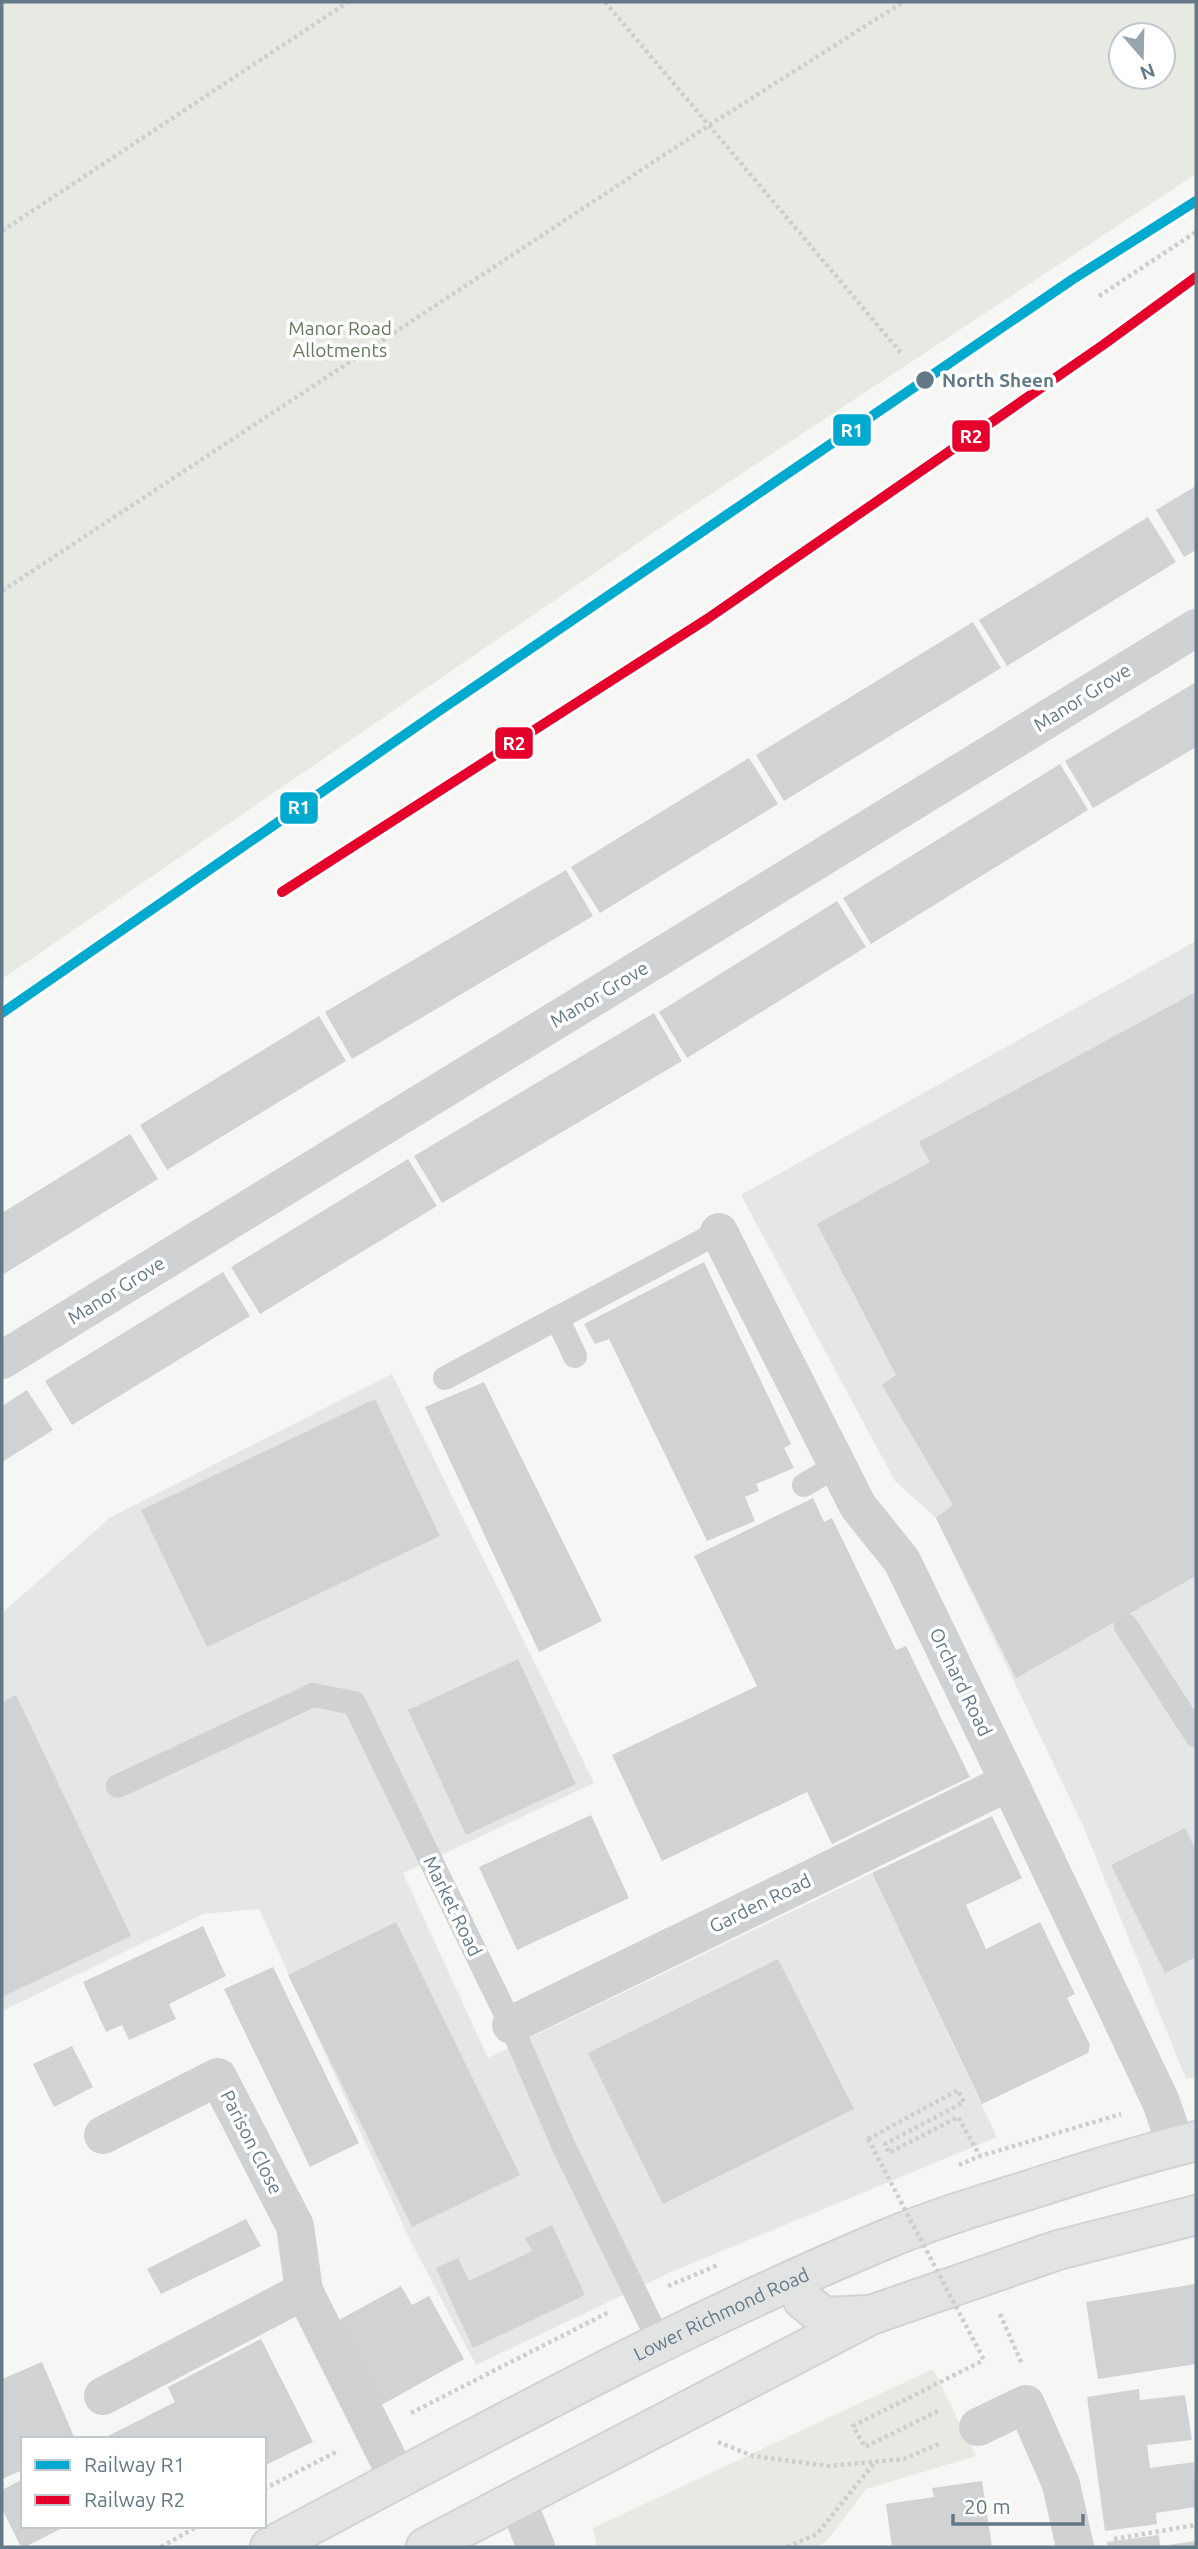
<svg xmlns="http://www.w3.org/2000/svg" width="1198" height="2549" font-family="Ubuntu,sans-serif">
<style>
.built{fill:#e5e6e6}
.green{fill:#e6eae3;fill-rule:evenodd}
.building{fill:#d1d2d3}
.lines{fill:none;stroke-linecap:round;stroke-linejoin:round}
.trunk-casing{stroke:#d1d3d4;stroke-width:42}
.path{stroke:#cccecf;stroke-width:4.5;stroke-dasharray:3.5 3.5;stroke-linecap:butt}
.service{stroke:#d0d1d2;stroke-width:24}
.minor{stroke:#d0d1d2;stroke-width:38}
.trunk{stroke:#e2e3e3;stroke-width:38}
.path-bridge{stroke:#cccecf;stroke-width:4.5;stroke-dasharray:3.5 3.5;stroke-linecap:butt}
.rail-1-casing{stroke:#fff;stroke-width:16}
.rail-2-casing{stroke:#fff;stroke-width:16}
.rail-1{stroke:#00a9ce;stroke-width:10}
.rail-2{stroke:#e4002b;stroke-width:10}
.stop-dot{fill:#647988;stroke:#fff;stroke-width:2.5}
.labels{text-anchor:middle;stroke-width:7;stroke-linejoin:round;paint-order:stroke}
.park-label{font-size:19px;fill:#66795f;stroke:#fff}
.stop-label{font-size:19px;font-weight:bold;fill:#647988;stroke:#fff;text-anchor:start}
.street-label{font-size:19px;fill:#647988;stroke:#fff}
.line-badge{stroke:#fff;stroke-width:2.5}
.badge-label{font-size:19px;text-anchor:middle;font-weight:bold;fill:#fff}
</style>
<rect width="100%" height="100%" fill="#f6f6f5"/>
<g class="built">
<path d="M1196,941V2077L1186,2079L1084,1828L936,1518L895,1481L741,1195Z"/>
<path d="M392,1374L594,1783L403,1873L488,2058L872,1873L997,2137L669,2273L476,2365L409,2238L259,1909L203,1914L2,2011V1613L111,1517Z"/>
</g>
<g class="green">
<path d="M2,2H1196V174L679,515L2,979ZM1121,35H1163V77H1121Z"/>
<path d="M933,2369L976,2456L866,2489L826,2542L815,2547H597L593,2528Z"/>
</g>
<g class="building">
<path d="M1196,486V550L1184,557L1156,510Z"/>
<path d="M1148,517L1176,562L1007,666L979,620Z"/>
<path d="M973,622L1001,668L784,801L756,755Z"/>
<path d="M1196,682V747L1093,808L1065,761Z"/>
<path d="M749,758L778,804L600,913L571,867Z"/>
<path d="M1060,764L1088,810L871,944L843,898Z"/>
<path d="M566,870L593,916L352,1059L325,1012Z"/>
<path d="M837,901L866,947L687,1058L659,1012Z"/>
<path d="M1196,992V1576L1016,1678L936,1518L953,1505L882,1385L896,1375L817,1224L930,1162L919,1142Z"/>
<path d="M654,1013L682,1061L442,1203L414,1156Z"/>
<path d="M319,1016L346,1061L167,1170L140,1125Z"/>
<path d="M130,1134L158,1179L2,1275V1213Z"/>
<path d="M408,1159L437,1206L260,1314L231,1267Z"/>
<path d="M704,1262L791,1444L784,1448L794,1468L756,1484L759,1491L745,1497L755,1521L707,1541L609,1339L595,1344L584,1324Z"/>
<path d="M223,1272L250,1316L72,1425L45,1381Z"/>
<path d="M484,1382L602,1621L539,1652L425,1407Z"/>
<path d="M27,1390L53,1430L2,1462V1406Z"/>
<path d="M375,1399L440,1536L207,1647L141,1510Z"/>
<path d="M813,1498L824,1522L832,1518L896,1650L906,1646L970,1777L832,1844L807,1792L662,1861L612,1755L757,1686L694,1556Z"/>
<path d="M518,1659L576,1784L466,1835L408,1710Z"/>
<path d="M16,1695L131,1936L2,1997V1702Z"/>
<path d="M591,1815L629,1898L517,1950L479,1867Z"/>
<path d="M992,1816L1022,1878L966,1905L986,1949L1040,1922L1075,1994L1067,1998L1090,2045L1088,2053L982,2104L872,1873Z"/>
<path d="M1185,1828L1196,1851V1957L1165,1973L1111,1865Z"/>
<path d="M396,1922L520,2175L412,2227L288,1975Z"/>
<path d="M203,1926L226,1976L169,2004L176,2019L129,2040L122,2025L106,2032L83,1982Z"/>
<path d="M778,1959L854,2109L663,2204L588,2053Z"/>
<path d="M273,1967L359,2143L310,2167L224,1989Z"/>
<path d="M72,2046L93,2087L54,2107L33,2064Z"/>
<path d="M246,2219L261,2246L161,2294L147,2269Z"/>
<path d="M552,2225L585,2295L473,2348L436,2268L458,2258L469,2281L532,2251L525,2238Z"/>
<path d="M1195,2284L1196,2364L1098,2379L1086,2302Z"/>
<path d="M401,2286L412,2305L429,2296L464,2359L376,2408L330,2325Z"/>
<path d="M261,2339L313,2442L264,2466V2439H102L175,2402L168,2387Z"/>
<path d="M42,2362L75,2439H23V2470L2,2479V2379Z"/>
<path d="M1139,2389L1140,2400L1185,2395L1192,2440L1147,2445L1150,2468L1194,2462L1196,2507L1156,2513L1157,2524L1105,2531L1087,2397Z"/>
<path d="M23,2479V2526H66L25,2547H21L2,2509V2490Z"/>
<path d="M982,2481L992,2547H892L886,2504L934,2497L932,2488Z"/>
<path d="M1159,2535L1160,2546L1196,2541V2547H1108L1107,2542Z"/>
</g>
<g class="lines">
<defs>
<g id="trunk">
<path d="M794,2279L803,2300L824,2317L869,2315"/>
<path id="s1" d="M270,2547C472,2440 673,2328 884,2240C931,2220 980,2205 1029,2190C1084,2172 1140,2155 1196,2141"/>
<path d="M426,2547L871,2315L1058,2250L1196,2215"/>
</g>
</defs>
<use href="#trunk" class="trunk-casing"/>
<g class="path">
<path d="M605,2L901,353"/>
<path d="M2,231L348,2"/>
<path d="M1099,296L1196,232"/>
<path d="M2,591L708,126L903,2"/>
<path d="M868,2139L958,2090L964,2102L885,2144L889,2153L958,2117L980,2156"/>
<path d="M959,2165L980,2156L1121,2114"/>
<path d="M668,2286L718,2265"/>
<path d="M1000,2314L1022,2364"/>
<path d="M938,2411L865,2447L853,2426L984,2360"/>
<path d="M411,2413L609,2312"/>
<path d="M718,2442L753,2456L828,2466L904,2459L941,2443"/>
<path d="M264,2489L338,2451"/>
<path d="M1114,2539L1196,2525"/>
<path d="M161,2547L198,2526"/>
<path d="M787,2547L817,2534L875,2462"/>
</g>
<g class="service">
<path d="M557,1318L575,1356"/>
<path d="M445,1378L719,1232"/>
<path d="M804,1485L836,1466"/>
<path d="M1126,1626L1196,1735"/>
<path d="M118,1786L313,1695L354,1703L511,2025L564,2147L660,2343"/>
</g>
<g class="minor">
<path d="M719,1232L858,1506L902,1561L1009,1782L1161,2102L1176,2146"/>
<path d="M2,1360L1196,628"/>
<path d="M511,2025L1009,1782"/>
<path d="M103,2135L218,2077L295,2226L304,2291L398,2479"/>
<path d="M103,2396L304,2291"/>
<path d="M978,2427L1026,2404L1061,2484L1075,2547"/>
<path d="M517,2501L536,2547"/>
</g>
<use href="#trunk" class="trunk"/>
<path class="path-bridge" d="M868,2139L984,2360"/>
<defs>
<path id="rail-1" d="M2,1013L436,713L1073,279L1196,201"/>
<path id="rail-2" d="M282,892L707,619L1103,345L1196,277"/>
</defs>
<use href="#rail-1" class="rail-1-casing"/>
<use href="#rail-2" class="rail-2-casing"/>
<use href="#rail-1" class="rail-1"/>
<use href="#rail-2" class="rail-2"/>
</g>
<circle class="stop-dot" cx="925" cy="380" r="10"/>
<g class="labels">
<g class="park-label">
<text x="340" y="335">Manor Road<tspan x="340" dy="22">Allotments</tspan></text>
</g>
<g class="stop-label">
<text x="942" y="387">North Sheen</text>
</g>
<g class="street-label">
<text transform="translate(1082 697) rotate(-32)" y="7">Manor Grove</text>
<text transform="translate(599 994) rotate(-31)" y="7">Manor Grove</text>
<text transform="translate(116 1290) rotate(-32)" y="7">Manor Grove</text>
<text transform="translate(961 1682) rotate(64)" y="7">Orchard Road</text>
<text transform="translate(760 1903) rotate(-26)" y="7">Garden Road</text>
<text transform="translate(453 1906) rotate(64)" y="7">Market Road</text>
<text transform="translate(252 2142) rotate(63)" y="7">Parison Close</text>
<text dy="7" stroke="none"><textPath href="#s1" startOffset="508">Lower Richmond Road</textPath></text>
</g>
</g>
<g class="line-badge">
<rect x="832" y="413" width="40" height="34" rx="7" fill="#00a9ce"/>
<rect x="951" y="419" width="40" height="34" rx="7" fill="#e4002b"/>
<rect x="494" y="726" width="40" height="34" rx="7" fill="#e4002b"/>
<rect x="279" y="791" width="40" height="34" rx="7" fill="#00a9ce"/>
</g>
<g class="badge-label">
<text x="852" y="437">R1</text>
<text x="971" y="443">R2</text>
<text x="514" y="750">R2</text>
<text x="299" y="814">R1</text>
</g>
<rect width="1198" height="2549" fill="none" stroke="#647988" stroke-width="7"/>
<rect x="21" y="2437" width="245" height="91" fill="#ffffff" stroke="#c1c9cf" stroke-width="2"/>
<rect x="35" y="2460" width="35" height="10" fill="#00a9ce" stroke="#c1c9cf" stroke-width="2"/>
<text x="84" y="2472" font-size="21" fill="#647988">Railway R1</text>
<rect x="35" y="2495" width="35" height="10" fill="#e4002b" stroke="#c1c9cf" stroke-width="2"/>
<text x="84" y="2507" font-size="21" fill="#647988">Railway R2</text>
<g transform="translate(1142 56) rotate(160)"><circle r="33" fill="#ffffff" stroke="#c1c9cf" stroke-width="2"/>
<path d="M0-5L12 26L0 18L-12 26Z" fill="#97a5ae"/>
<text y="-10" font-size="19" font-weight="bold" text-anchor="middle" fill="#647988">N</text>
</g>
<path d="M953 2514v10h130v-10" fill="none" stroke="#647988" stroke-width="3.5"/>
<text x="964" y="2514" font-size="21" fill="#647988" stroke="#ffffff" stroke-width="5" paint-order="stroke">20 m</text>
</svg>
